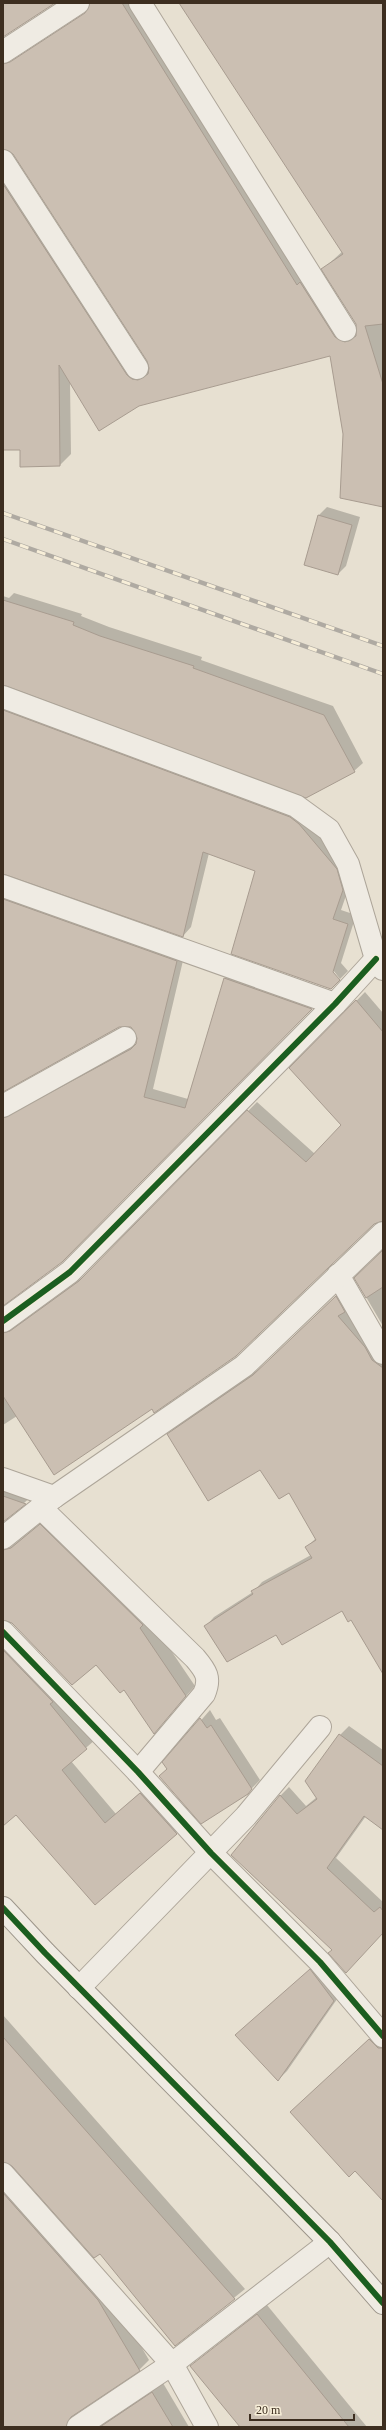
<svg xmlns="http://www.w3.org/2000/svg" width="386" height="2430" font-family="'Times New Roman',serif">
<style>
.shadow{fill:#0003}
.building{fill:#cbbfb2;stroke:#a89c90}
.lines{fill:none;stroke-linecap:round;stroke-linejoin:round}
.street-casing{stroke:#ada599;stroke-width:24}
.secondary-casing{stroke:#9c958a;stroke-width:24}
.street{stroke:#efebe3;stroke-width:22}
.secondary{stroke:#efebe3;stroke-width:22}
.rail-casing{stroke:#afaaa2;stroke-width:4.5}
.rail{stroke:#f7eed8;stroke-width:3;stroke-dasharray:9;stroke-linecap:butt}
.cycleway-casing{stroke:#f7eed8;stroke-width:8}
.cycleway{stroke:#1b5e20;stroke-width:6}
</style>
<rect width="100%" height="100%" fill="#e7e0d1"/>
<g class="shadow">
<path d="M117,3H140L351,330H357V323L323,269L343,251L180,3H383V436L330,355L139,405L70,382L71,454L60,465L21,449H3V155L143,369L149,368V361L14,153L3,148V76Z"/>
<path d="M327,507L360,517L346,566L338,574L318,516Z"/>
<path d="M14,593L82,614L81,616L109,627L202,657L201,660L333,706L363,763L354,771L3,684V596L9,598Z"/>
<path d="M3,695L308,815L351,881L341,910L356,915L341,963L348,971L340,979L256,870L209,853L191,927L183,936L3,873Z"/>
<path d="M3,884L185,952L153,1089L188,1099L225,978L233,970L320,1000L61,1262L3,1304V1105L19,1109L137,1043V1032L131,1026H119L3,1091Z"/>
<path d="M365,992L383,1013V1189L152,1408L17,1416L3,1425V1319L7,1324L20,1323L87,1274L257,1102L315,1154L342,1125L291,1068Z"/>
<path d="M383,1251V1326L355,1278Z"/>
<path d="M345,1287L383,1351V1645L342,1610L277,1634L205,1627L214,1617L253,1592L262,1582L311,1555L306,1548L316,1538L289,1491L261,1469L168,1434L178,1425L263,1366Z"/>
<path d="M3,1485L34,1494L3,1522Z"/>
<path d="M50,1516L149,1618L195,1686L154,1732L124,1689L96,1664L12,1622L3,1620V1553Z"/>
<path d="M3,1631L96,1739L71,1761L116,1814L150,1784L186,1824L95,1904L16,1813L3,1820Z"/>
<path d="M210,1710L216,1720L220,1718L260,1780L247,1793L164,1763Z"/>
<path d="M349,1726L383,1750V1816H366L336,1858L383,1902V1932L333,1950L280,1796L289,1787L306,1806L317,1797L340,1735Z"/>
<path d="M319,1962L342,1992L287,2071L278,2080L245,2027Z"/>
<path d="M3,2015L245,2289L175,2345L100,2252L13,2165L3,2162Z"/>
<path d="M379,2030L383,2034V2200L355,2170L291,2112Z"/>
<path d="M3,2171L108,2290L149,2360L139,2370L78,2411L75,2417L83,2427H3Z"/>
<path d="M267,2305L367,2427H241L192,2366Z"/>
<path d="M163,2383L189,2427H97Z"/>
</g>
<g class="building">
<path d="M3,3H55L3,37Z"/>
<path d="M90,3H122L297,285L300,282L335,337L345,342L356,336V324L321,269L343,254L179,3H383V324L365,326L383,384V507L340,498L343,434L330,356L139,406L99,431L59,365L60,466L20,467V450H3V184L127,375L132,379L138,380L148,374L149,368L147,361L13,154L3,149V64L10,62L85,13Z"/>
<path d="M318,515L352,525L338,575L304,565Z"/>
<path d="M3,600L74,622L73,625L100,636L194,666L193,668L324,715L355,772L306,798L3,685Z"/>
<path d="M3,710L290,817L299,824L337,869L343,890L333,919L348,924L333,972L340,980L331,989L231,954L255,871L203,852L183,937L3,874Z"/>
<path d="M3,899L177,961L144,1097L185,1108L224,978L312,1009L62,1262L3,1306V1118L131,1049L136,1044L137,1038L131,1027H119L3,1092Z"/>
<path d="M356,1000L383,1032V1221L374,1224L236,1356L154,1413L152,1409L54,1475L3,1396V1333L10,1331L79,1281L247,1110L306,1162L341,1125L289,1068Z"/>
<path d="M383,1250V1287L366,1298L354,1278Z"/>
<path d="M336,1296L345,1312L338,1316L365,1347L372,1360L383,1368V1674L351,1620L348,1622L342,1611L282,1645L276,1635L227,1662L204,1626L253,1594L251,1591L312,1558L305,1547L316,1540L289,1493L279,1499L260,1470L208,1501L167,1434L253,1375Z"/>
<path d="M3,1496L26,1504L3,1522Z"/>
<path d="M40,1524L143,1625L140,1628L186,1696L154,1734L124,1690L120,1693L96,1665L72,1685L12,1623L3,1620V1550L11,1548Z"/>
<path d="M3,1650L53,1702L50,1704L87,1749L62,1770L105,1823L140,1793L177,1834L95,1905L16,1815L3,1826Z"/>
<path d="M200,1718L207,1728L211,1725L252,1789L248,1794L201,1824L159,1776L167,1769L162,1762Z"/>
<path d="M339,1734L383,1766V1830L364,1816L327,1868L374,1912L380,1907L383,1911V1933L346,1973L328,1953L332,1950L231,1855L280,1795L297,1814L317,1799L305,1781Z"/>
<path d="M310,1969L334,2001L278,2081L235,2035Z"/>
<path d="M3,2037L235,2299L175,2346L100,2254L94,2258L12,2166L3,2162Z"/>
<path d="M369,2039L378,2048H383V2201L355,2171L349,2177L290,2112Z"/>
<path d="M3,2193L98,2300L140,2371L71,2417L66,2427H3Z"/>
<path d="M257,2314L349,2427H240L190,2366Z"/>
<path d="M152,2392L173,2427H100Z"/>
</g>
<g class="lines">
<defs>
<g id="street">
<path d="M140,3L345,330"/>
<path d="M3,52L78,3"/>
<path d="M3,161L137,368"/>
<path d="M3,697L296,806L329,830L348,864L376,959L383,969"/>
<path d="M3,886L335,1004"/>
<path d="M3,1106L125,1038"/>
<path d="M338,1275L383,1353"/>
<path d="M3,1321L70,1272L335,1004L376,959"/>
<path d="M3,1479L54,1497"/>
<path d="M42,1509L195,1658C206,1671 211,1678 204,1694L138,1772"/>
<path d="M3,1538L54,1497L244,1366L383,1233"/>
<path d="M3,1632L138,1772L211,1853L320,1962L383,2036"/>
<path d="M79,1988L246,1816L320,1727"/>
<path d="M3,2174L172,2364L207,2427"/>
<path d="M78,2427L172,2364L330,2242"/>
</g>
<path id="secondary" d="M3,1908L45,1953L330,2242L383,2303"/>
</defs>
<use href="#street" class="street-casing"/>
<use href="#secondary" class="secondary-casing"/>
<use href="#street" class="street"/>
<use href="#secondary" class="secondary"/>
<defs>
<g id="rail">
<path d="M3,513L383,646"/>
<path d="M3,539L383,674"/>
</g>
</defs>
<use href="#rail" class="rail-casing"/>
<use href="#rail" class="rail"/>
<defs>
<g id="cycleway">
<path d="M3,1321L70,1272L335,1004L376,959"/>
<path d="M3,1632L138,1772L211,1853L320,1962L383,2036"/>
<path d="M3,1908L45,1953L330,2242L383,2303"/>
</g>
</defs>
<use href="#cycleway" class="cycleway-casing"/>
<use href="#cycleway" class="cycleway"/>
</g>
<rect width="386" height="2430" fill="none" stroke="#3d2e20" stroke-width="8"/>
<path d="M250 2414v6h104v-6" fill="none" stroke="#3d2e20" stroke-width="2"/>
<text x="256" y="2414" font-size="12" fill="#3d2e20" stroke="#f7eed8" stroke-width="3" paint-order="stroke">20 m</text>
</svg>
